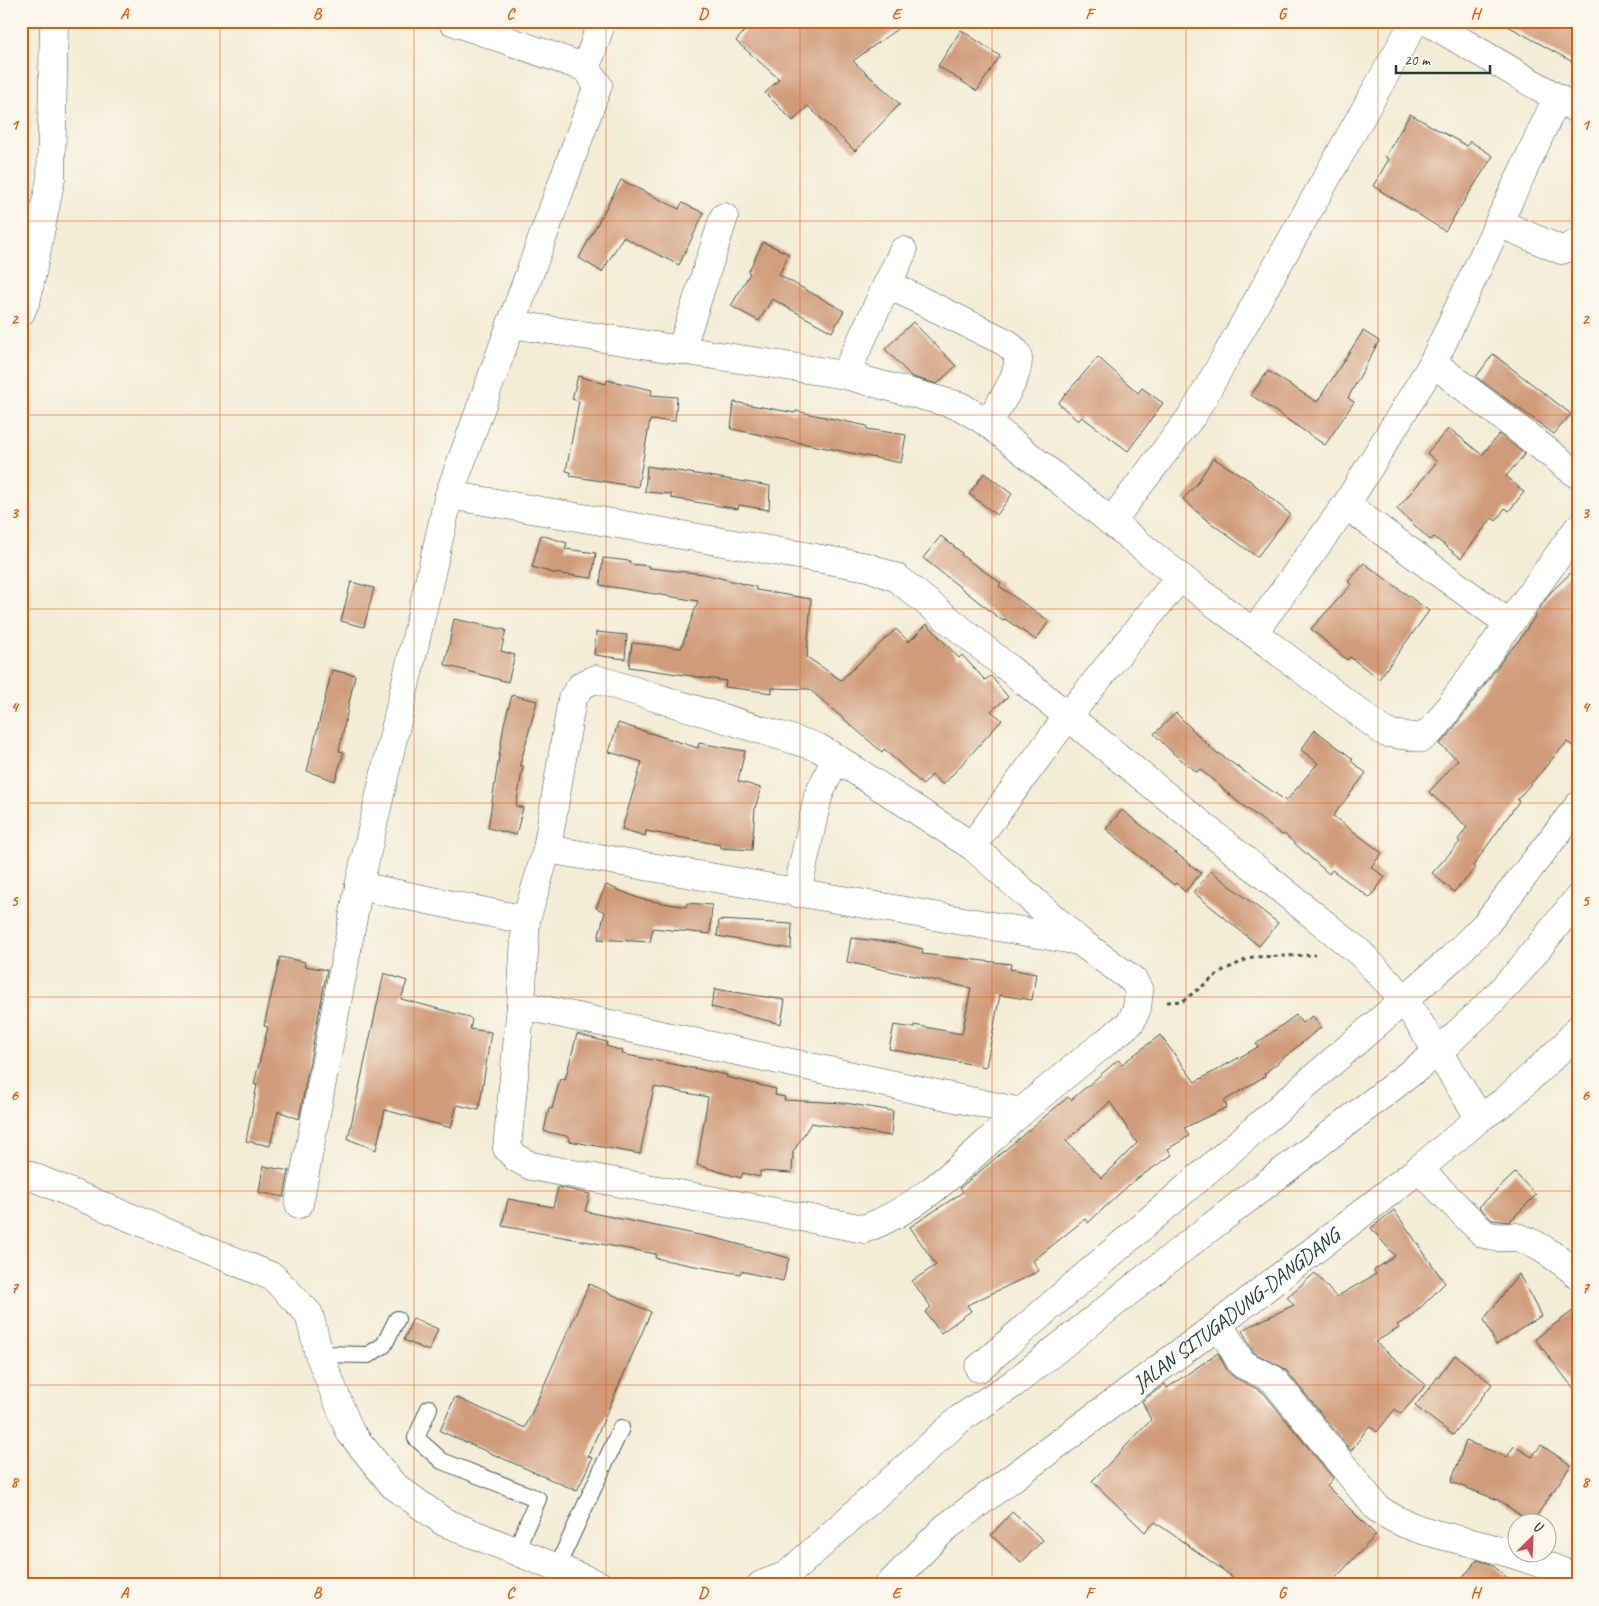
<svg xmlns="http://www.w3.org/2000/svg" width="1599" height="1606" font-family="Caveat,sans-serif">
<style>
.building{fill:#d09b7a;fill-rule:evenodd}
.lines{fill:none;stroke-linecap:round;stroke-linejoin:round}
.service-casing{stroke:#3f574c;stroke-width:18}
.minor-casing{stroke:#3f574c;stroke-width:29}
.path{stroke:#3f574c;stroke-width:3;stroke-dasharray:4 4;stroke-linecap:butt}
.service{stroke:#fff;stroke-width:16}
.minor{stroke:#fff;stroke-width:28}
.grid{fill:none;stroke:#e8590c;stroke-width:1;stroke-opacity:0.55}
.labels{text-anchor:middle;stroke-width:4;stroke-linejoin:round;paint-order:stroke}
.street-label{font-size:21px;fill:#1f3d34;stroke:#fbf7ec}
.neatline{fill:none;stroke:#e8590c;stroke-width:2}
.grid-label{font-size:16px;text-anchor:middle;font-weight:bold;fill:#e8590c}
</style>
<rect width="100%" height="100%" fill="#fbf7ec"/>
<filter id="ink" filterUnits="userSpaceOnUse"><feTurbulence type="fractalNoise" baseFrequency=".02" numOctaves="2"/><feDisplacementMap in="SourceGraphic" scale="10" xChannelSelector="R" yChannelSelector="G"/><feConvolveMatrix kernelMatrix="1 2 1 2 8 2 1 2 1" color-interpolation-filters="sRGB"/></filter>
<filter id="wash" filterUnits="userSpaceOnUse"><feTurbulence type="fractalNoise" baseFrequency=".0096" numOctaves="4" result="noise"/><feDisplacementMap in="SourceGraphic" scale="20" xChannelSelector="R" yChannelSelector="G"/><feGaussianBlur stdDeviation="1.12" result="paint"/><feColorMatrix in="noise" values="0 0 0 0 0 0 0 0 0 0 0 0 0 0 0 0 0 1.4 0 .05"/><feComposite in="paint" operator="in"/></filter>
<g filter="url(#wash)">
<rect width="100%" height="100%" fill="#f3ecd6"/>
<g id="blocks">
<g class="building">
<path d="M753,21H908L853,61L900,104L855,151L808,106L793,121L765,93L779,79L736,41Z"/>
<path d="M1499,21H1556L1578,34V65Z"/>
<path d="M961,30L1000,56L977,91L938,66Z"/>
<path d="M1410,114L1467,146L1470,141L1493,156L1445,231L1373,186L1389,159L1385,157Z"/>
<path d="M621,180L679,209L682,203L704,213L679,265L623,237L602,272L579,258Z"/>
<path d="M763,242L789,254L779,275L844,311L832,332L772,299L759,321L731,306L750,273L748,272Z"/>
<path d="M913,322L956,366L937,384L912,377L885,349Z"/>
<path d="M1363,331L1379,341L1348,398L1354,402L1325,445L1251,395L1268,371L1317,402Z"/>
<path d="M1493,354L1571,414L1554,434L1476,377Z"/>
<path d="M1098,357L1138,393L1142,388L1163,403L1128,451L1082,417L1078,421L1058,403Z"/>
<path d="M578,376L606,384L607,380L652,390L651,395L677,397L675,421L650,420L638,487L570,476L571,472L566,471L579,401L572,399Z"/>
<path d="M734,402L795,413L796,411L867,426V429L906,435L901,463L731,429Z"/>
<path d="M1449,428L1482,455L1499,434L1525,454L1506,476L1524,492L1509,511L1505,508L1496,521L1492,518L1461,558L1434,537L1430,540L1397,509L1437,462L1427,453Z"/>
<path d="M1213,458L1249,480L1290,514L1257,557L1203,517L1183,499L1196,485Z"/>
<path d="M647,466L770,486L769,510L739,505L738,509L671,498V494L645,492Z"/>
<path d="M984,473L1012,494L997,515L969,494Z"/>
<path d="M541,535L567,543L565,549L596,553L592,578L553,573L532,567Z"/>
<path d="M941,536L962,553L961,555L1001,583L999,586L1049,621L1036,640L1005,619L1003,621L923,558Z"/>
<path d="M603,558L630,561V564L649,566V568L704,574L756,587V590L811,599L807,657L841,680L896,629L909,642L927,624L959,658L962,655L985,680L991,676L1008,697L991,711L1002,720L943,785L932,775L923,785L884,749L882,752L809,689L772,688V693L725,687L726,681L629,667L632,643L681,648L698,601L600,585Z"/>
<path d="M1364,563L1429,611L1379,679L1350,657L1347,660L1311,629L1352,584L1348,582Z"/>
<path d="M1578,566V750L1567,742L1517,800L1519,801L1473,866L1476,868L1454,892L1432,873L1460,842L1458,840L1467,827L1429,792L1458,760L1439,744L1448,736L1506,655L1520,639L1550,593Z"/>
<path d="M351,582L374,588L364,627L341,621Z"/>
<path d="M454,619L506,630L501,651L515,655L508,682L445,665Z"/>
<path d="M596,632L627,635L625,659L594,655Z"/>
<path d="M332,670L355,675L339,751L344,752L335,781L307,771Z"/>
<path d="M512,695L537,701L520,765L523,766L516,806L523,808L516,835L488,828L504,724Z"/>
<path d="M1176,713L1217,754L1218,753L1286,801L1318,763L1301,750L1315,730L1353,759L1351,761L1366,773L1333,816L1382,853L1371,867L1385,877L1370,898L1332,870L1329,874L1284,834L1282,835L1237,801L1200,769L1197,772L1174,754L1154,734Z"/>
<path d="M618,723L698,748L699,743L745,751L738,781L761,788L755,808L752,850L721,848V845L646,831L645,836L622,829L642,762L609,752Z"/>
<path d="M1122,810L1201,873L1185,892L1176,883L1174,885L1106,829Z"/>
<path d="M1211,871L1278,923L1259,946L1193,892Z"/>
<path d="M606,885L641,899L686,907L687,903L712,905L710,934L653,928L650,942L598,939L605,912L596,908Z"/>
<path d="M719,920L792,924L791,949L717,936Z"/>
<path d="M851,938L897,943L923,949L922,954L1011,964L1010,969L1036,974L1032,1000L1000,995L986,1067L889,1049L894,1025L914,1028V1025L962,1034L971,988L847,962Z"/>
<path d="M280,957L305,962L304,966L327,970L299,1119L278,1111L270,1146L246,1141L257,1085L254,1084L268,1027L264,1026Z"/>
<path d="M384,973L407,981L401,999L469,1017L472,1020L470,1029L491,1032L479,1110L457,1105L451,1128L385,1110L376,1150L348,1139Z"/>
<path d="M715,989L785,1000L781,1024L711,1007Z"/>
<path d="M1296,1015L1302,1023L1313,1016L1321,1027L1264,1074L1265,1076L1224,1101L1227,1107L1184,1128L1189,1136L1168,1149L1172,1155L1132,1182L1088,1223L1085,1219L1033,1261L1039,1271L967,1305L971,1311L941,1333L925,1312L931,1307L912,1281L936,1265L910,1227L963,1192L960,1188L1068,1097L1071,1100L1118,1060L1122,1064L1160,1035L1195,1082L1258,1047L1256,1044ZM1110,1102L1137,1143L1102,1178L1066,1141Z"/>
<path d="M577,1034L607,1042L606,1046L623,1051L622,1054L727,1075L726,1077L776,1089L775,1095L785,1097L784,1100L845,1103L893,1111L891,1136L811,1123L793,1152L792,1173L760,1171V1177L743,1173L741,1178L697,1165L708,1097L654,1087L640,1154L569,1141L570,1137L544,1131L549,1108L552,1109L560,1079L565,1080Z"/>
<path d="M263,1166L289,1171L284,1197L259,1192Z"/>
<path d="M1515,1173L1536,1195L1509,1222L1492,1220L1479,1207Z"/>
<path d="M558,1187L590,1194L585,1211L597,1214L719,1239L789,1258L783,1281L741,1271L740,1274L689,1265L655,1258L656,1254L502,1226L508,1199L553,1207Z"/>
<path d="M1394,1210L1445,1283L1411,1317L1397,1325L1399,1328L1375,1342L1426,1385L1401,1414L1395,1409L1377,1432L1369,1426L1351,1451L1285,1369L1253,1352L1242,1330L1294,1305L1287,1297L1315,1273L1336,1297L1376,1274L1374,1270L1395,1256L1371,1228Z"/>
<path d="M1519,1274L1541,1316L1496,1345L1484,1319Z"/>
<path d="M589,1284L651,1312L588,1456L592,1458L577,1491L440,1431L455,1397L525,1428Z"/>
<path d="M1578,1307V1394L1535,1339Z"/>
<path d="M413,1318L438,1329L429,1351L404,1340Z"/>
<path d="M1218,1353L1228,1372L1235,1378L1263,1392L1333,1478L1327,1486L1376,1535L1329,1585H1244L1155,1522L1145,1532L1092,1481L1151,1420L1142,1401L1165,1384L1167,1388Z"/>
<path d="M1455,1355L1492,1384L1453,1435L1415,1406Z"/>
<path d="M1466,1441L1507,1457L1514,1446L1532,1457L1541,1445L1571,1465L1532,1523L1498,1500L1451,1482Z"/>
<path d="M1012,1512L1043,1540L1021,1563L991,1535Z"/>
<path d="M1477,1560L1491,1564L1516,1585H1457Z"/>
</g>
</g>
</g>
<g filter="url(#ink)">
<use href="#blocks" fill-opacity="0" stroke="#3f574c" stroke-width="1"/>
<g class="lines">
<defs>
<g id="service">
<path d="M319,1354L368,1355L384,1345L397,1319"/>
<path d="M429,1408L416,1438L442,1461L538,1499L516,1550"/>
<path d="M557,1567L621,1428"/>
</g>
<g id="minor">
<path d="M1427,21L1578,110"/>
<path d="M586,68L602,21"/>
<path d="M1499,223L1561,250L1571,247L1578,242"/>
<path d="M887,284L1007,343C1011,347 1018,352 1018,359C1019,378 998,406 988,423"/>
<path d="M21,312L27,298L51,178L54,21"/>
<path d="M511,324L845,375L960,406L988,423L1180,577L1386,733L1422,738L1435,727L1578,528"/>
<path d="M681,350L724,217"/>
<path d="M1433,363L1578,475"/>
<path d="M845,375L903,251"/>
<path d="M449,495L868,567L897,578L1360,953L1404,999L1480,1118"/>
<path d="M1346,505L1508,623"/>
<path d="M1111,522L1194,413L1415,21"/>
<path d="M1254,632L1346,505L1433,363L1557,98"/>
<path d="M596,679L817,747L836,758L972,846L1079,941L1133,980L1139,991L1137,1008L1131,1022C1094,1052 1055,1082 1019,1114C970,1156 925,1207 864,1229L531,1166L516,1158L507,1148L521,1005L526,920L547,849L572,699L582,685Z"/>
<path d="M972,846L1068,716L1180,577"/>
<path d="M547,849L1079,941"/>
<path d="M359,886L526,920"/>
<path d="M797,893L818,796L836,758"/>
<path d="M521,1005L1021,1112"/>
<path d="M1419,1169L1484,1234C1497,1239 1502,1237 1515,1237C1532,1239 1565,1263 1578,1275"/>
<path d="M21,1172L273,1277L309,1314L319,1354L350,1432L393,1485L444,1522L599,1585"/>
<path d="M299,1204L359,886L449,495L598,85L586,68L452,21"/>
<path d="M1219,1324L1242,1364L1273,1379L1377,1508C1408,1531 1447,1536 1484,1546C1515,1554 1548,1565 1578,1579"/>
<path d="M979,1368L1451,959L1486,924L1578,806"/>
<path d="M761,1585L787,1575L961,1418L1013,1384L1177,1253L1439,1051L1490,1003L1522,968L1578,898"/>
<path id="s1" d="M889,1585L945,1528L1219,1324L1419,1169L1480,1118L1505,1101L1566,1044L1578,1029"/>
</g>
</defs>
<use href="#service" class="service-casing"/>
<use href="#minor" class="minor-casing"/>
<path class="path" d="M1167,1002L1183,1001L1222,971L1252,957L1315,955"/>
<use href="#service" class="service"/>
<use href="#minor" class="minor"/>
</g>
</g>
<path class="grid" d="M220,21V1585M414,21V1585M606,21V1585M800,21V1585M992,21V1585M1186,21V1585M1378,21V1585M21,221H1578M21,415H1578M21,609H1578M21,803H1578M21,997H1578M21,1191H1578M21,1385H1578"/>
<g class="labels">
<g class="street-label">
<text dy="7" stroke="none"><textPath href="#s1" startOffset="444">JALAN SITUGADUNG-DANGDANG</textPath></text>
</g>
</g>
<rect width="1599" height="1606" fill="none" stroke="#fbf7ec" stroke-width="55"/>
<g transform="translate(1532 1538) rotate(24)"><circle r="24" fill="#fbf7ec" stroke="#a3ada2"/>
<path d="M0-4L9 19L0 12L-9 19Z" fill="#d1495b"/>
<text y="-8" font-size="14" font-weight="bold" text-anchor="middle" fill="#1f3d34">U</text>
</g>
<path d="M1396 65v8h94v-8" fill="none" stroke="#1f3d34" stroke-width="2.5"/>
<text x="1404" y="65" font-size="15" fill="#1f3d34" stroke="#fbf7ec" stroke-width="4" paint-order="stroke">20 m</text>
<rect x="28" y="28" width="1544" height="1550" class="neatline"/>
<g class="grid-label">
<text x="124" y="19">A</text>
<text x="317" y="19">B</text>
<text x="510" y="19">C</text>
<text x="703" y="19">D</text>
<text x="896" y="19">E</text>
<text x="1089" y="19">F</text>
<text x="1282" y="19">G</text>
<text x="1475" y="19">H</text>
<text x="14" y="130">1</text>
<text x="1585" y="130">1</text>
<text x="14" y="324">2</text>
<text x="1585" y="324">2</text>
<text x="14" y="518">3</text>
<text x="1585" y="518">3</text>
<text x="14" y="712">4</text>
<text x="1585" y="712">4</text>
<text x="14" y="906">5</text>
<text x="1585" y="906">5</text>
<text x="14" y="1100">6</text>
<text x="1585" y="1100">6</text>
<text x="14" y="1293">7</text>
<text x="1585" y="1293">7</text>
<text x="14" y="1487">8</text>
<text x="1585" y="1487">8</text>
<text x="124" y="1598">A</text>
<text x="317" y="1598">B</text>
<text x="510" y="1598">C</text>
<text x="703" y="1598">D</text>
<text x="896" y="1598">E</text>
<text x="1089" y="1598">F</text>
<text x="1282" y="1598">G</text>
<text x="1475" y="1598">H</text>
</g>
</svg>
